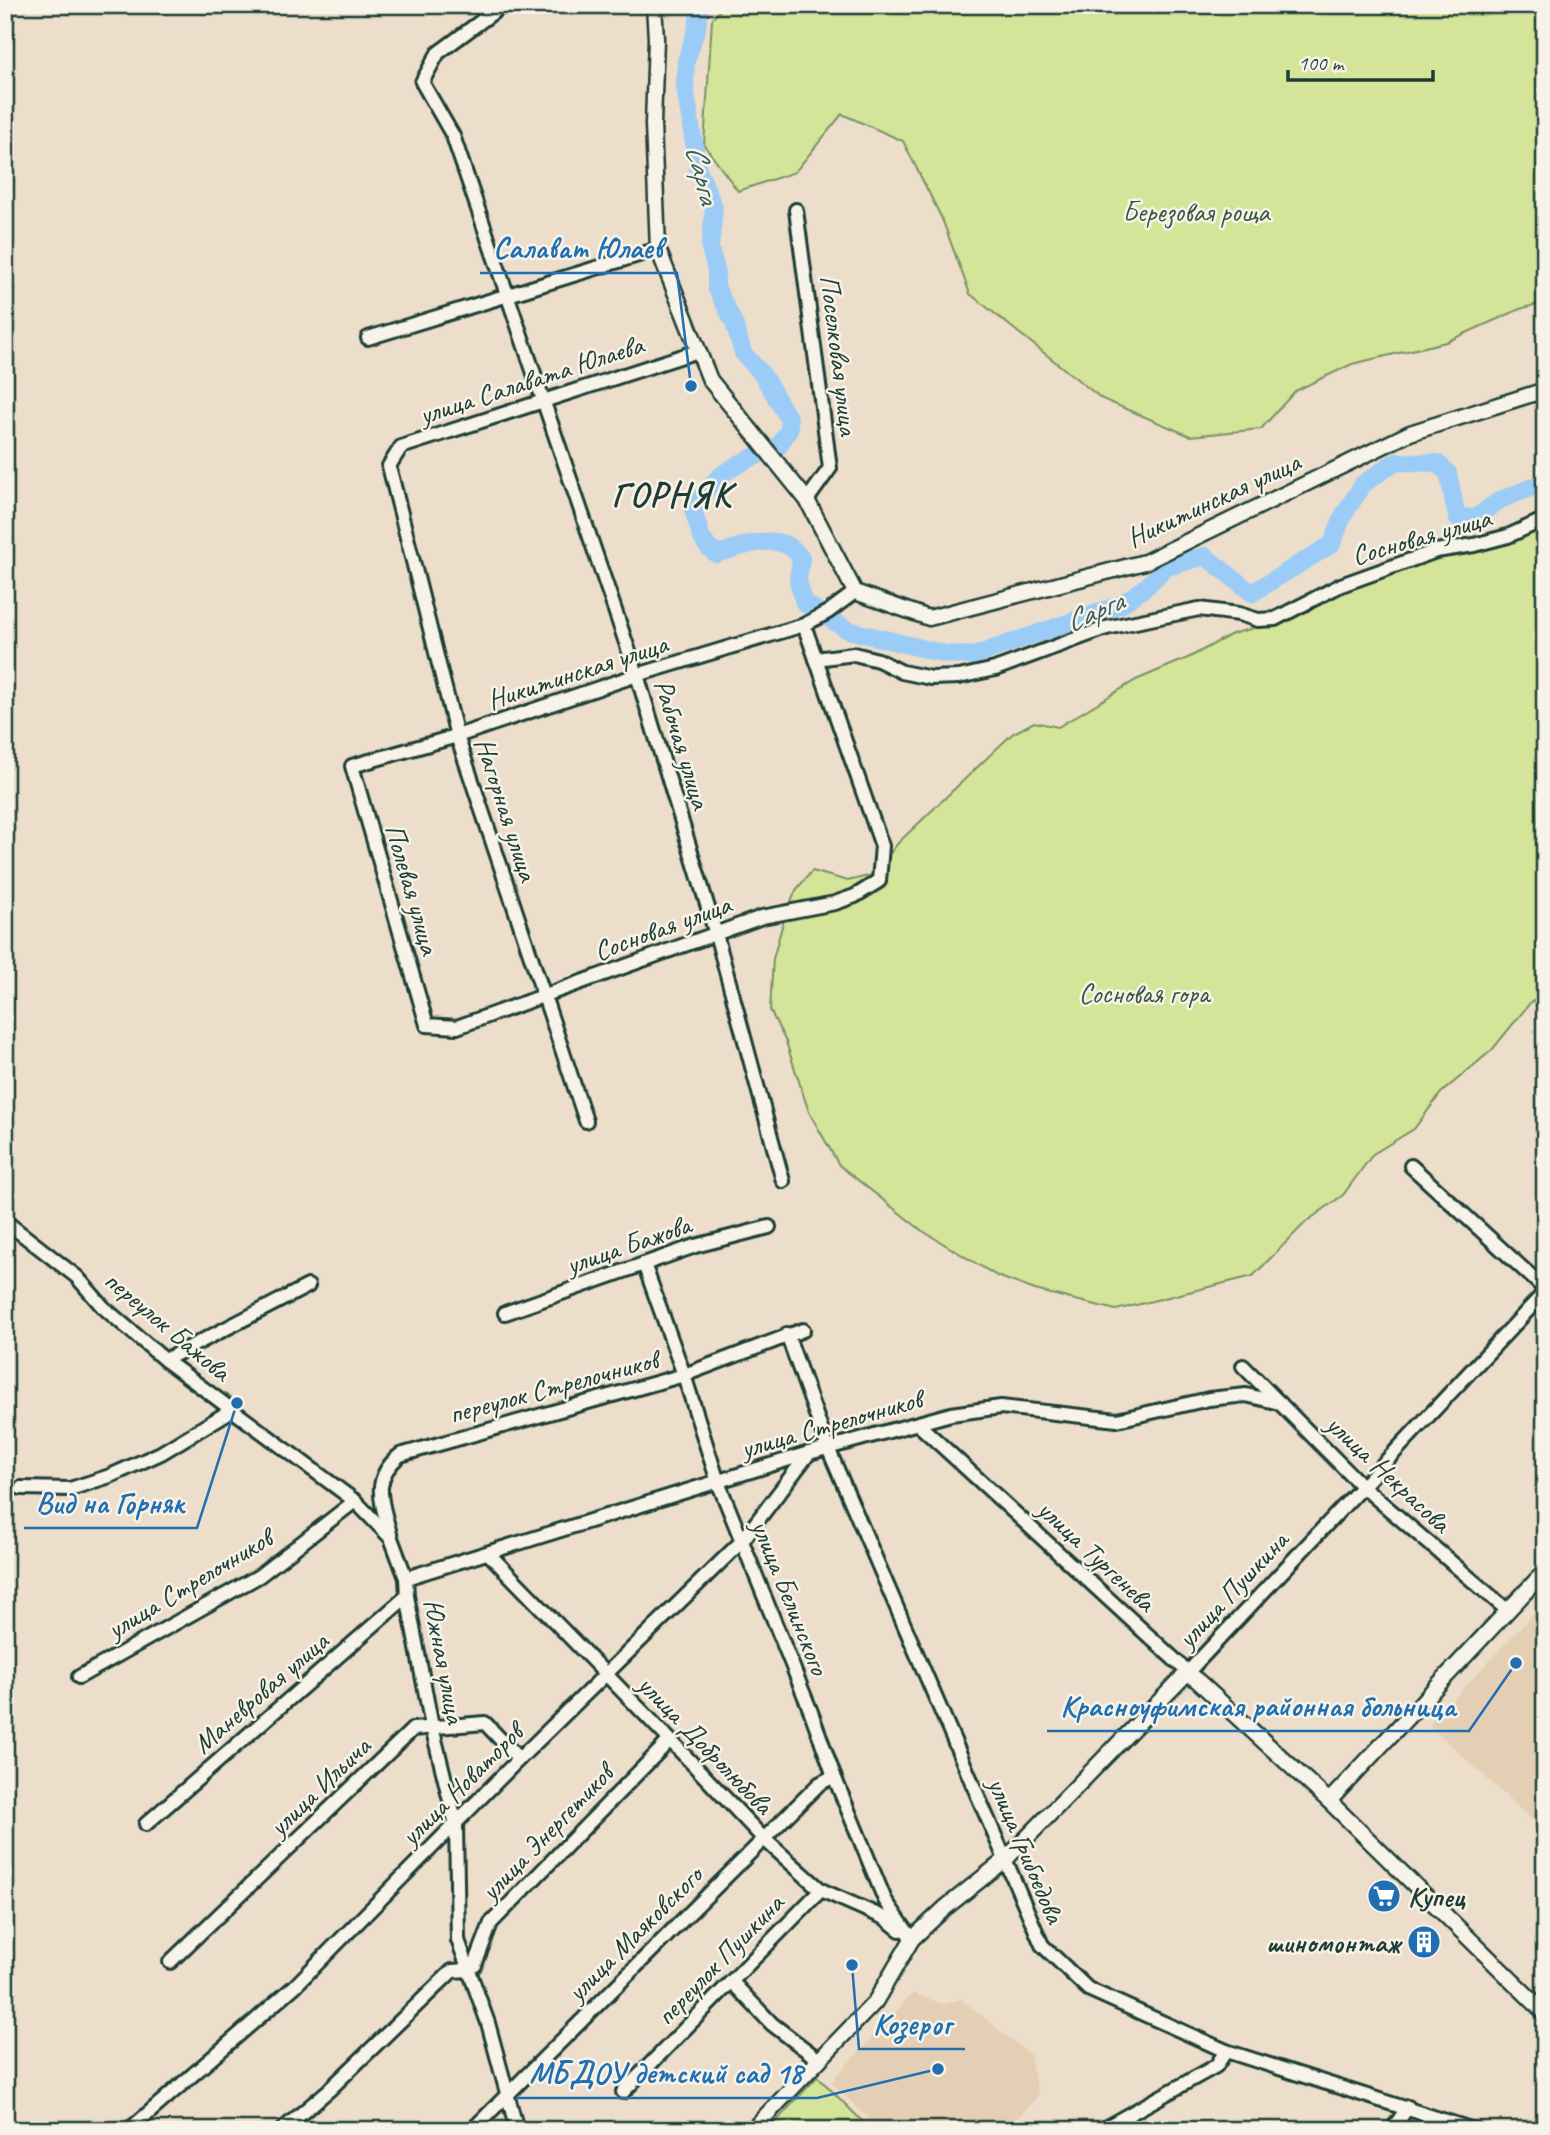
<svg xmlns="http://www.w3.org/2000/svg" width="1550" height="2135" font-family="Caveat,sans-serif">
<style>
.built{fill:#e4cfb5}
.green{fill:#d4e498;stroke:#7a9066;stroke-width:2}
.lines{fill:none;stroke-linecap:round;stroke-linejoin:round}
.river{stroke:#9accf7;stroke-width:18}
.minor-casing{stroke:#1f3d34;stroke-width:18}
.tertiary-casing{stroke:#1f3d34;stroke-width:19}
.minor{stroke:#f7f3e8;stroke-width:12}
.tertiary{stroke:#f7f3e8;stroke-width:14}
.labels{text-anchor:middle;stroke-width:5;stroke-linejoin:round;paint-order:stroke}
.park-label{font-size:28px;fill:#3a5643;stroke:#f7f3e8}
.street-label{font-size:28px;fill:#1f3d34;stroke:#f7f3e8}
.poi-label{font-size:28px;font-weight:bold;fill:#1f3d34;stroke:#f7f3e8;text-anchor:start}
.water-label{font-size:30px;font-style:italic;fill:#385a5b;stroke:#f7f3e8}
.district-label{font-size:35px;font-weight:bold;letter-spacing:2px;fill:#1f3d34;stroke:#f7f3e8}
.leader{fill:none;stroke:#1f6fb2;stroke-width:2.5}
.callout-dot{fill:#1f6fb2;stroke:#f7f3e8;stroke-width:2.5}
.callout-label{font-size:30px;text-anchor:middle;font-weight:bold;fill:#1f6fb2;stroke:#f7f3e8;stroke-width:5;stroke-linejoin:round;paint-order:stroke}
</style>
<rect width="100%" height="100%" fill="#ecdeca"/>
<filter id="ink" filterUnits="userSpaceOnUse"><feTurbulence type="fractalNoise" baseFrequency=".0143" numOctaves="2"/><feDisplacementMap in="SourceGraphic" scale="14" xChannelSelector="R" yChannelSelector="G"/><feConvolveMatrix kernelMatrix="1 2 1 2 8 2 1 2 1" color-interpolation-filters="sRGB"/></filter>
<g filter="url(#ink)">
<g class="built">
<path d="M1545,1601V1806L1532,1820L1429,1725Z"/>
<path d="M913,1993L943,2004L961,1999L1030,2055L1038,2096L1007,2130H880L831,2082Z"/>
</g>
<g class="green">
<path d="M724,5H1545V302L1520,309L1446,342L1352,364L1295,391L1261,429L1190,436L1102,399L970,294L942,219L903,141L842,114L795,172L738,191L704,145L712,20Z"/>
<path d="M1545,524V994L1530,1003L1492,1050L1441,1093L1414,1129L1373,1154L1343,1195L1306,1222L1253,1276L1116,1310L1035,1290L997,1276L921,1230L839,1165L809,1112L786,1042L770,1010L773,959L784,919L796,890L812,871L848,881L872,875L899,842L1012,734L1034,722L1058,727L1136,680L1190,657L1232,634L1297,616L1351,587L1437,555Z"/>
<path d="M817,2077H818L871,2130H768Z"/>
</g>
<g class="lines">
<g class="river">
<path d="M700,5L697,28L686,61L685,87L698,169L714,208L710,248L716,270V287L734,323L743,353L762,374L789,419V430L778,447"/>
<path d="M758,455C724,470 713,478 693,509L701,536L707,546L716,554C744,547 780,528 801,558L798,580L804,603L848,630L945,654L973,656L1122,604L1148,585L1165,568L1205,556L1252,593L1332,544L1343,516L1363,484L1395,462L1437,463L1448,473L1457,517L1475,518L1500,500L1545,482"/>
</g>
<defs>
<g id="minor">
<path d="M503,5L438,53L422,82L453,136L637,675L716,934L783,1181"/>
<path d="M796,210L830,468L807,500"/>
<path d="M368,338L658,249"/>
<path d="M804,625L882,846L879,881L855,896L835,903L762,917L457,1027L427,1025L352,766L457,736L637,675L804,625L828,612L855,592"/>
<path d="M816,659L854,654L878,660L902,672L931,678L959,677L995,669L1106,628L1199,609L1239,614L1258,620L1275,619L1341,585L1436,551L1474,545L1508,536L1545,519"/>
<path d="M586,1121L457,736L389,466L401,447L698,351"/>
<path d="M1411,1166L1545,1289"/>
<path d="M5,1221L77,1277L103,1307L165,1360L355,1501L391,1538L406,1578L407,1596L432,1727L456,1825L458,1940L488,2023L517,2130"/>
<path d="M644,1264L684,1375L718,1482L811,1712L834,1776L885,1900L912,1939"/>
<path d="M505,1313L695,1246L769,1227"/>
<path d="M787,1334L828,1448L1042,1945L1088,1989L1226,2051L1474,2130"/>
<path d="M165,1360L308,1286"/>
<path d="M1243,1366L1362,1486L1507,1610"/>
<path d="M918,1424L1188,1672L1545,1292"/>
<path d="M21,1488L70,1489L110,1476L161,1453L232,1410"/>
<path d="M391,1538C383,1504 369,1481 400,1455L684,1375L803,1330"/>
<path d="M488,1553L670,1740L763,1838L821,1890L885,1918L900,1930"/>
<path d="M406,1578L809,1453L951,1414L1001,1407L1117,1420L1209,1399L1246,1395L1280,1403"/>
<path d="M79,1677L259,1576L355,1501"/>
<path d="M146,1824L407,1596"/>
<path d="M170,1962L413,1729L485,1723L519,1759"/>
<path d="M732,1982L772,2024L819,2060"/>
<path d="M623,2092L821,1890"/>
<path d="M129,2130L295,1986L519,1759L742,1541L809,1453"/>
<path d="M282,2130L329,2090L452,1971L468,1970L475,1965L491,1923L670,1740"/>
<path d="M472,2130L819,1784L834,1776"/>
<path d="M1101,2130L1216,2066L1226,2051"/>
<path d="M1392,2130L1408,2107"/>
</g>
<g id="tertiary">
<path d="M654,5L656,39L653,124L658,249L710,380L807,500L855,592L929,618L1145,562L1410,433L1545,390"/>
<path d="M1329,1801L1545,1571"/>
<path d="M752,2130L875,2002L912,1939L945,1908L1005,1860L1188,1672L1329,1801L1545,2013"/>
</g>
</defs>
<use href="#minor" class="minor-casing"/>
<use href="#tertiary" class="tertiary-casing"/>
<use href="#minor" class="minor"/>
<use href="#tertiary" class="tertiary"/>
</g>
</g>
<defs>
<symbol id="supermarket-disc" viewBox="-11 -11 22 22"><circle r="9.5" fill="#1f6fb2" stroke="#f7f3e8"/><path d="M-6-5.5h2.5l.6 2H6L4.5 2H-2.5L-4.4-4H-6ZM-1.5 3.2a1.3 1.3 0 1 0 .1 0ZM3 3.2a1.3 1.3 0 1 0 .1 0Z" fill="#fff"/></symbol>
<symbol id="building-disc" viewBox="-11 -11 22 22"><circle r="9.5" fill="#1f6fb2" stroke="#f7f3e8"/><path d="M-4-6H4V6H1V3H-1V6H-4ZM-2.5-4.3h1.7v1.8h-1.7ZM.8-4.3h1.7v1.8H.8ZM-2.5-1h1.7V.8h-1.7ZM.8-1h1.7V.8H.8Z" fill="#fff"/></symbol>
</defs>
<g fill-rule="evenodd">
<use href="#supermarket-disc" x="1365" y="1877" width="38" height="38"/>
<use href="#building-disc" x="1405" y="1923" width="38" height="38"/>
</g>
<g class="labels">
<g class="park-label">
<text x="1196" y="221">Березовая роща</text>
<text x="1144" y="1003">Сосновая гора</text>
</g>
<g class="street-label">
<text transform="translate(840 355) rotate(83)" y="10">Поселковая улица</text>
<text transform="translate(531 379) rotate(-18)" y="10">улица Салавата Юлаева</text>
<text transform="translate(1213 499) rotate(-25)" y="10">Никитинская улица</text>
<text transform="translate(1421 536) rotate(-16)" y="10">Сосновая улица</text>
<text transform="translate(577 671) rotate(-18)" y="10">Никитинская улица</text>
<text transform="translate(683 744) rotate(73)" y="10">Рабочая улица</text>
<text transform="translate(507 809) rotate(72)" y="10">Нагорная улица</text>
<text transform="translate(413 889) rotate(74)" y="10">Полевая улица</text>
<text transform="translate(662 927) rotate(-20)" y="10">Сосновая улица</text>
<text transform="translate(628 1244) rotate(-19)" y="10">улица Бажова</text>
<text transform="translate(168 1325) rotate(40)" y="10">переулок Бажова</text>
<text transform="translate(553 1386) rotate(-15)" y="10">переулок Стрелочников</text>
<text transform="translate(831 1423) rotate(-16)" y="10">улица Стрелочников</text>
<text transform="translate(1389 1473) rotate(43)" y="10">улица Некрасова</text>
<text transform="translate(1097 1555) rotate(43)" y="10">улица Тургенева</text>
<text transform="translate(189 1583) rotate(-31)" y="10">улица Стрелочников</text>
<text transform="translate(1232 1589) rotate(-47)" y="10">улица Пушкина</text>
<text transform="translate(791 1597) rotate(68)" y="10">улица Белинского</text>
<text transform="translate(445 1661) rotate(79)" y="10">Южная улица</text>
<text transform="translate(260 1692) rotate(-41)" y="10">Маневровая улица</text>
<text transform="translate(706 1744) rotate(46)" y="10">улица Добролюбова</text>
<text transform="translate(461 1784) rotate(-45)" y="10">улица Новаторов</text>
<text transform="translate(319 1786) rotate(-44)" y="10">улица Ильича</text>
<text transform="translate(546 1832) rotate(-46)" y="10">улица Энергетиков</text>
<text transform="translate(1027 1850) rotate(67)" y="10">улица Грибоедова</text>
<text transform="translate(634 1933) rotate(-45)" y="10">улица Маяковского</text>
<text transform="translate(719 1959) rotate(-46)" y="10">переулок Пушкина</text>
</g>
<g class="poi-label">
<text x="1408" y="1906">Купец</text>
<text x="1400" y="1952" text-anchor="end">шиномонтаж</text>
</g>
<g class="water-label">
<text transform="translate(703 174) rotate(76)" y="10">Сарга</text>
<text transform="translate(1094 611) rotate(-23)" y="10">Сарга</text>
</g>
<g class="district-label">
<text x="672" y="506">ГОРНЯК</text>
</g>
</g>
<path class="leader" d="M691 386L677 273H480M237 1403L197 1528H24M1516 1663L1469 1731H1047M852 1965L859 2049H965M938 2069L817 2098H516"/>
<g class="callout-dot">
<circle cx="691" cy="386" r="7"/>
<circle cx="237" cy="1403" r="7"/>
<circle cx="1516" cy="1663" r="7"/>
<circle cx="852" cy="1965" r="7"/>
<circle cx="938" cy="2069" r="7"/>
</g>
<g class="callout-label">
<text x="578" y="258">Салават Юлаев</text>
<text x="110" y="1513">Вид на Горняк</text>
<text x="1258" y="1716">Красноуфимская районная больница</text>
<text x="912" y="2034">Козерог</text>
<text x="666" y="2083">МБДОУ детский сад 18</text>
</g>
<rect width="1550" height="2135" fill="none" stroke="#f7f3e8" stroke-width="28"/>
<rect x="14" y="14" width="1522" height="2107" fill="none" stroke="#1f3d34" stroke-width="2.5" filter="url(#ink)"/>
<path d="M1288 70v10h145v-10" fill="none" stroke="#1f3d34" stroke-width="3.5"/>
<text x="1298" y="70" font-size="21" fill="#1f3d34" stroke="#f7f3e8" stroke-width="5" paint-order="stroke">100 m</text>
</svg>
